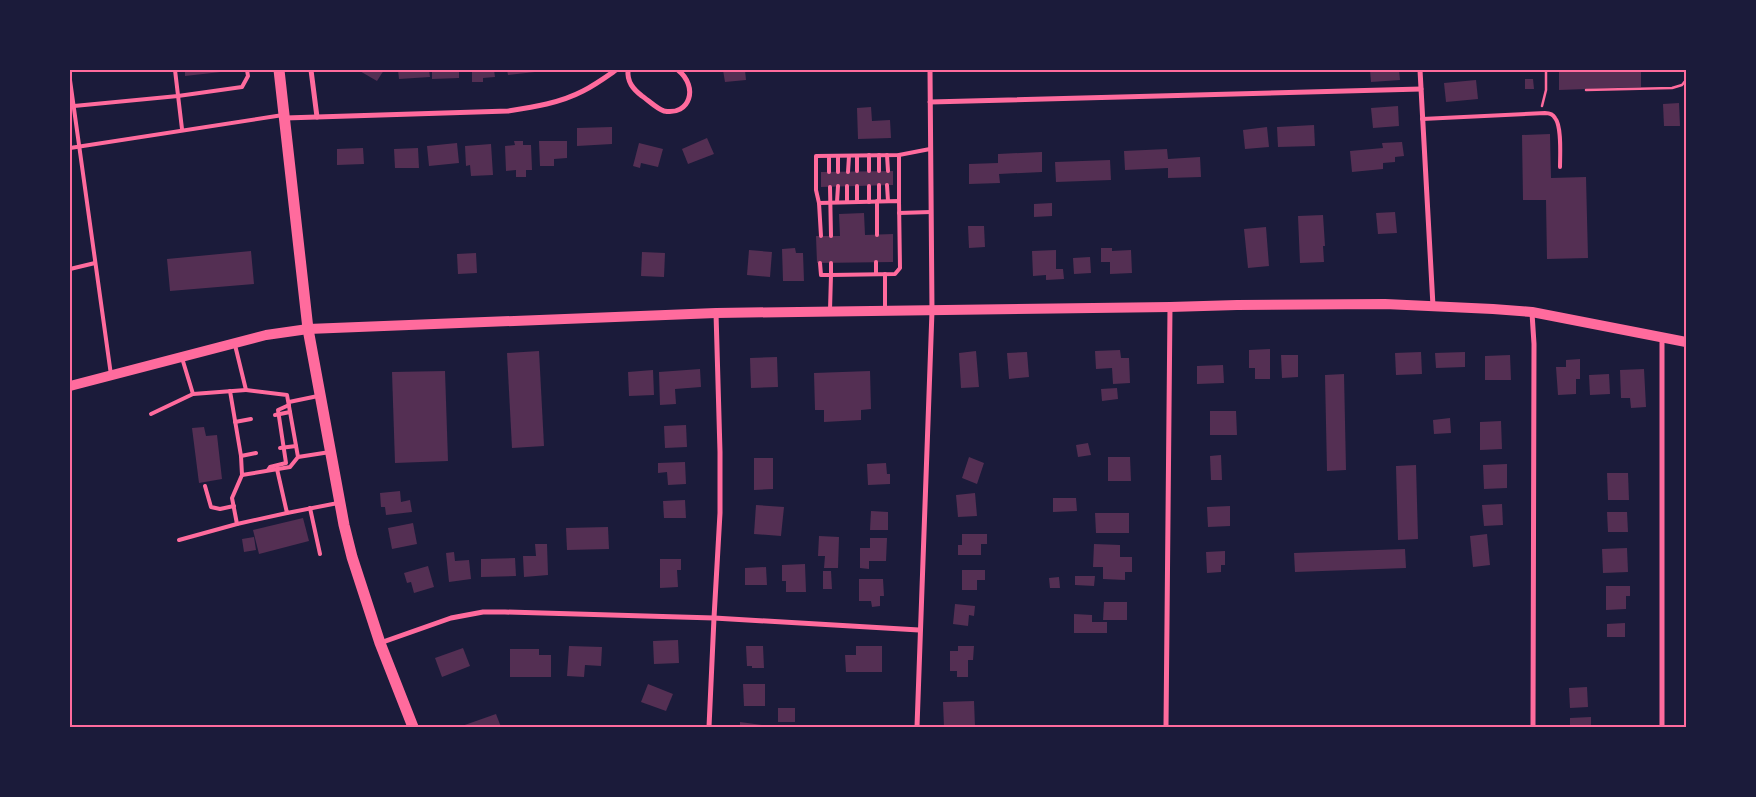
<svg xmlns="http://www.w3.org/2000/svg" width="1756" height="797" font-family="Literata,serif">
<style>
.building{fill:#542f53}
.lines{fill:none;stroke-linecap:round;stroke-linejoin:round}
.path{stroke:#ff6b9d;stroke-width:2.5}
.service{stroke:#ff6b9d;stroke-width:4}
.minor{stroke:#ff6b9d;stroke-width:5}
.secondary{stroke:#ff6b9d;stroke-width:10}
.primary{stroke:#ff6b9d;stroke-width:11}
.neatline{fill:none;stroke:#ff6b9d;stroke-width:2}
</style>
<rect width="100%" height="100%" fill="#1b1b3a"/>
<g class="building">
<path d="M185,70H230V71L185,76Z"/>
<path d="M358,70H384L377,81Z"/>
<path d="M398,70H429L430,77L399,79Z"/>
<path d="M432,70H459V78L432,79Z"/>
<path d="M472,70H494L495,77L483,78V82H472Z"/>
<path d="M507,70H535V72L508,75Z"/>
<path d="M723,70H745L746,80L725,82Z"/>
<path d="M1370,70H1399L1400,80L1371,82Z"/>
<path d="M1559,70H1641V87L1559,90Z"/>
<path d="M1525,79H1533L1534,89H1525Z"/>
<path d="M1476,80L1478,99L1446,102L1444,83Z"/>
<path d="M1679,103L1680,126H1664L1663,104Z"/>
<path d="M1398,106L1399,126L1373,128L1371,108Z"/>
<path d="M871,107L872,121L890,120L891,138L858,139L857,108Z"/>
<path d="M1314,125L1315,146L1278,147L1277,127Z"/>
<path d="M612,127V144L577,146V128Z"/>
<path d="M1267,127L1269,147L1245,149L1243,130Z"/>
<path d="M1550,134L1551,178L1586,177L1588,258L1547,259L1546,200H1523L1522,135Z"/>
<path d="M707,138L714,154L688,164L682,149Z"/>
<path d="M514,141H523V145H531L532,170H526V177H516V170L506,171L505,146L515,145Z"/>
<path d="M539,141H567V158L554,159V166H540Z"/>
<path d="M1402,142L1404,156L1395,157V162L1383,163V169L1352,172L1350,151L1383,148L1382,143Z"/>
<path d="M457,143L459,163L429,166L427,146Z"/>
<path d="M639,143L663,149L658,167L641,163L640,168L633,166Z"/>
<path d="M491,144L493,175L471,176L470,165L466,166L465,146Z"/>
<path d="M363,148L364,164L337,165V149Z"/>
<path d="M418,148L419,168H395L394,149Z"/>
<path d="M1167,149L1168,159L1200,157L1201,177L1168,178V168L1125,170L1124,151Z"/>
<path d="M1042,152V172L999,174L1000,183L969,184V164L998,163V154Z"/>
<path d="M1110,160L1111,180L1056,182L1055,162Z"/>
<path d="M893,171V185L821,187V172Z"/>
<path d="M1052,203V216L1034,217V204Z"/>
<path d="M1395,212L1397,233L1378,234L1376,213Z"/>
<path d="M864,213L865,235L893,234V262L817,263L816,236H840L839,214Z"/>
<path d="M1323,215L1325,246H1323L1324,262L1300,263L1298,216Z"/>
<path d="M968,226H984L985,247L969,248Z"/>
<path d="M1266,227L1269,266L1248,268L1244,229Z"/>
<path d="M795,248L796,253H803L804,281H783L782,249Z"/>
<path d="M1101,248H1112V251L1131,250L1132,273L1110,274V262H1101Z"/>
<path d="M749,250L772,252L770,277L747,275Z"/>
<path d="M1056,250V269H1063L1064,279L1046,280V275L1033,276L1032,251Z"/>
<path d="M251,251L254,284L170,291L167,259Z"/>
<path d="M642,252L665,253L664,277L641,276Z"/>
<path d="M476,253L477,273L458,274L457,254Z"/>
<path d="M1090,257L1091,273L1074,274L1073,258Z"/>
<path d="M1270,349V379H1255V368H1249V350Z"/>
<path d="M1120,350L1121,358H1129L1130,383L1113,384L1112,368L1096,369L1095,351Z"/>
<path d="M539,351L544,446L512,448L507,353Z"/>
<path d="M976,351L979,387L961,388L959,353Z"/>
<path d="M1027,352L1029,377L1009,379L1007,353Z"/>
<path d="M1421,352L1422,374L1396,375L1395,353Z"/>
<path d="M1465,352V367L1436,368L1435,353Z"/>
<path d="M1281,355H1298V377L1282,378Z"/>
<path d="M1510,355L1511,380H1485V356Z"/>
<path d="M777,357L778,387L751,388L750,358Z"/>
<path d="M1580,359V379H1576V394L1558,395L1556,367H1566V360Z"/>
<path d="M1223,365L1224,383L1197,384V366Z"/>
<path d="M700,369L701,387L675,389L676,404L660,405L659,372Z"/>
<path d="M1644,369L1646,407L1631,408L1630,398H1621L1620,370Z"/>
<path d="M653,370L654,395L629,396L628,372Z"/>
<path d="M445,371L448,461L395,463L392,372Z"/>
<path d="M870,371L871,409L861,410V420L824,422V410H815L814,373Z"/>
<path d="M1344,374L1346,470L1327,471L1325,375Z"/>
<path d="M1609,374L1610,394L1590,395L1589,375Z"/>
<path d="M1117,388L1118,399L1102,401L1101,389Z"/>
<path d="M1210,411H1236L1237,435H1210Z"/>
<path d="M1450,418L1451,433L1434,434L1433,420Z"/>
<path d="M1501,421L1502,449L1480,450V422Z"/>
<path d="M686,425L687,447L665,448L664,426Z"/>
<path d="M204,427L206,436L217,435L222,479L199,483L192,428Z"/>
<path d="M1088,443L1091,455L1078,457L1076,445Z"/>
<path d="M1221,455L1222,480H1211L1210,456Z"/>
<path d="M969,457L984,463L977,484L962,478Z"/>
<path d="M1108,457H1130L1131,481H1108Z"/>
<path d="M754,458H773V489L754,490Z"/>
<path d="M685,462L686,484L668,485L667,472L658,473V463Z"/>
<path d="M886,463L887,474H890V484L868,485L867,464Z"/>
<path d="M1507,464V488L1484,489L1483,465Z"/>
<path d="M1416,465L1418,539L1398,540L1396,466Z"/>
<path d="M1607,473H1628L1629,500H1608Z"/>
<path d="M400,491L401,502L410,500L412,512L386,515L385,507H381L380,493Z"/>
<path d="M975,493L977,516L958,517L956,495Z"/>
<path d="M1053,498H1076L1077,511L1053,512Z"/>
<path d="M685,500L686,518H664L663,501Z"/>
<path d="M1502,504L1503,525L1484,526L1482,505Z"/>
<path d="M756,505L784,507L781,536L754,534Z"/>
<path d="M1230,506V526L1208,527L1207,507Z"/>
<path d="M871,511L888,512V530H870Z"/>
<path d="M1607,512H1627L1628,532H1608Z"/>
<path d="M1095,513H1129V533H1096Z"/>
<path d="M303,518L309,541L259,554L253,530Z"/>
<path d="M413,523L417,544L392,549L388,528Z"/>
<path d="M608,527L609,549L567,550L566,528Z"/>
<path d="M962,534H987V544H981V555H958V545H962Z"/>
<path d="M1487,534L1490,565L1473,567L1470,536Z"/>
<path d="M819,536L839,537L838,568H824L825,556H818Z"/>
<path d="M254,537L256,550L244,552L242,539Z"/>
<path d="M870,538H887L886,561H869V569L860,568V548H870Z"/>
<path d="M535,544H547L548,575L524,577L523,556H536Z"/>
<path d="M1094,544L1120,545V557H1132V572H1125V580L1103,579V567H1093Z"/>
<path d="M1627,548L1628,572L1603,573L1602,549Z"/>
<path d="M1405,549L1406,568L1295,572L1294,553Z"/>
<path d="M1225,551V565H1221V572L1207,573L1206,552Z"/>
<path d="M454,552L455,561L469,560L471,579L449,582L446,553Z"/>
<path d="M515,558L516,576L481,577V559Z"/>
<path d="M660,559H681V570H677L678,587L660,588Z"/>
<path d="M805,564L806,592H786V581H782V565Z"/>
<path d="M428,566L434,587L414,593L411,582L407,583L404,573Z"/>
<path d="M766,567L767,585H745V568Z"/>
<path d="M962,570H985V580H977V590H962Z"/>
<path d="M823,571H831L832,589H823Z"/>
<path d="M1075,576H1095L1094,586L1075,585Z"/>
<path d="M1059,577L1060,588H1050L1049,578Z"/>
<path d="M859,579H883L884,596H880V606L872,607L871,601H859Z"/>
<path d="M1606,586H1630V596H1626V609L1606,610Z"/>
<path d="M1104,602H1127V620H1103Z"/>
<path d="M955,604L975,606L974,616L969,615L968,626L953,624Z"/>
<path d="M1074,614L1092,615V622H1107V633H1074Z"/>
<path d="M1625,623V637H1607V624Z"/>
<path d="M678,640L679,663L654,664L653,641Z"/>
<path d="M569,646L602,647L601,666L585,665L584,677L567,676Z"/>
<path d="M746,646H763L764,668H752V666H747Z"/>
<path d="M856,646H882V672H846L845,655H856Z"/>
<path d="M958,646H974L973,660H968V677H957V671H950V651H958Z"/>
<path d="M463,648L470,666L442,677L435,658Z"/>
<path d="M510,649H539V655H551V677H510Z"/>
<path d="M648,684L673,694L666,711L641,702Z"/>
<path d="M743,684H765V706H744Z"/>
<path d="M1587,687L1588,707L1570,708L1569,688Z"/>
<path d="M974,701L975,727H944L943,702Z"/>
<rect x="778" y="708" width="17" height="14"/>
<path d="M496,714L501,727H459Z"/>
<path d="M1591,717V725H1587V727H1570V718Z"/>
<path d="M740,722L762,725V727H740Z"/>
</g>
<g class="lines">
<g class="path">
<path d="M1586,90L1672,88L1682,85L1686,80"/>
<path d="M1542,106L1546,90V70"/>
</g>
<g class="service">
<path d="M175,70L182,129"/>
<path d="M70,80L111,375"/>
<path d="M74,106L178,96L242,87L248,76L247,70"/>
<path d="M1422,119L1545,113C1549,113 1553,114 1555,118C1562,126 1560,156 1560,167"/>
<path d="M70,148L283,115"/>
<path d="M869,155V171"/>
<path d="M879,155V171"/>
<path d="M887,155L888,171"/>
<path d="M899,155V201"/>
<path d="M829,156V172"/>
<path d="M838,156V172"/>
<path d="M857,156V171"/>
<path d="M848,172L849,156"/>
<path d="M887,185L888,201"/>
<path d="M847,186V202"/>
<path d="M830,187L831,236"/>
<path d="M877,201V235"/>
<path d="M879,201V185"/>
<path d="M837,202L838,186"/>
<path d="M857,202V186"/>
<path d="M869,202V186"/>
<path d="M819,203L816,190V156L899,155L930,149"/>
<path d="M899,213L931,212"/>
<path d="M821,236L819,203L899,201L900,268L895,274L831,275L830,310"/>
<path d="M820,263L821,275H831V263"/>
<path d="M70,269L95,263"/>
<path d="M876,274V262"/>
<path d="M885,274V309"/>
<path d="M182,358L193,394"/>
<path d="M230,391L241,456L242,475L290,467L298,457L287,395L246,390"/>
<path d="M289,402L318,396"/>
<path d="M151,414L193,394L246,390L235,345"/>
<path d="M275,415L290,412"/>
<path d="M235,422L251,419"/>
<path d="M280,448L296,446"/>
<path d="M241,456L256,453"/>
<path d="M298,457L330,452"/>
<path d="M277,469L287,513L338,503"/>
<path d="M268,470L270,467L286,463L278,410L289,405"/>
<path d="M205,486L211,507L220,509L234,506"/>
<path d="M310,508L320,554"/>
<path d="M237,524L232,498L242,475"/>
<path d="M179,540L237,524L287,513"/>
</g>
<g class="minor">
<path d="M311,70L317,117"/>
<path d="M628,70C627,82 633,89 642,96C648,100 657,109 664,111C690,116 699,87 678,70"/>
<path d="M1420,70L1433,306"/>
<path d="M930,102L1421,89"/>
<path d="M285,118L508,111C534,107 560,103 583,91C595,85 606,77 616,70"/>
<path d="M1532,313L1534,344L1533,727"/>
<path d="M380,643L451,618L483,612H505L714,618L919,630"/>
<path d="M709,727L714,618L720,513V452L716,313"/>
<path d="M917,727L932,311L930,70"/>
<path d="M1166,727L1170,307"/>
<path d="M1662,727V338"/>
</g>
<path class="secondary" d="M70,386L266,335L308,329L716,313L1170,307L1237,305L1385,304L1493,309L1532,312L1686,342"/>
<path class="primary" d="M279,70L308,329L344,525L352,557L380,643L413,727"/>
</g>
<rect width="1756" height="797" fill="none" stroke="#1b1b3a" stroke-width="142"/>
<rect x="71" y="71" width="1614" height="655" class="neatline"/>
</svg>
